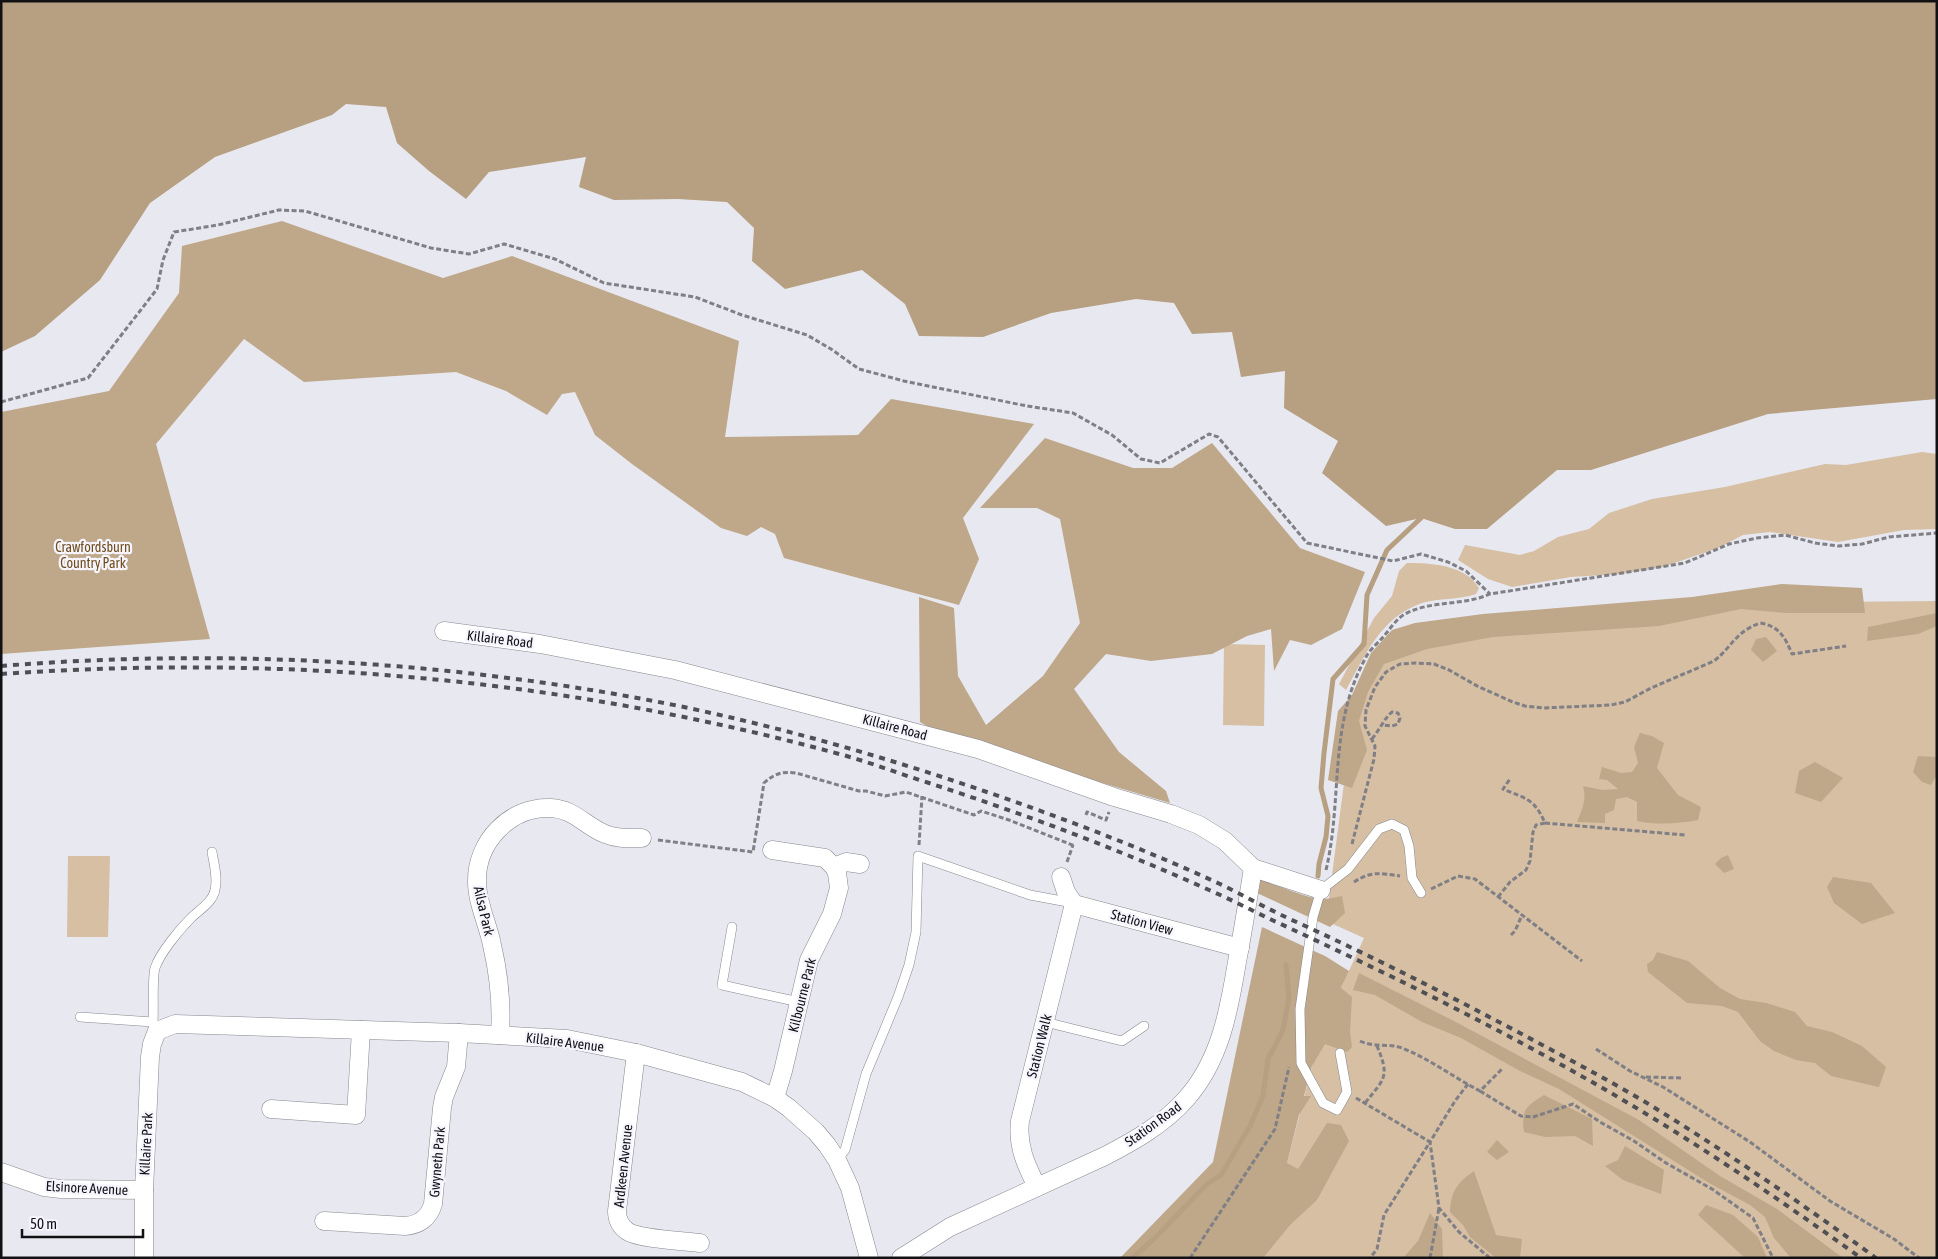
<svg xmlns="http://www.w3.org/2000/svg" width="1938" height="1259" font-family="'Asap Condensed',sans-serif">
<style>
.green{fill:#d6bfa3}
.forest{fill:#bfa789}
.water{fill:#b79f81}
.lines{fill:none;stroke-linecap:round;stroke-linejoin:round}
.stream{stroke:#b79f81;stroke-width:5}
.lane-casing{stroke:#87878f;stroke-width:10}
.street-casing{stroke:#87878f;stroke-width:19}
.path{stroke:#7f7f85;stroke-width:3;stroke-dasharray:5 2.5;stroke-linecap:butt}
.lane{stroke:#fff;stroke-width:9}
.street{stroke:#fff;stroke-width:18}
.rail{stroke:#4f4f54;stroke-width:4;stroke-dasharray:6 6;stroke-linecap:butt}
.labels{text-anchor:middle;stroke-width:4.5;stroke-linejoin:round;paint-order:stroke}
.park-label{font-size:14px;fill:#704d1c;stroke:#f6f5fe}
.street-label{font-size:14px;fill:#111114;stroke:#f6f5fe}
</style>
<rect width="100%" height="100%" fill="#e8e8f1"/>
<g class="green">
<path d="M1922,452L1937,454V529L1904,530L1838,542L1770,532L1743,535L1718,548L1663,567L1621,574L1571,577L1512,587L1488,579L1458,560L1465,545L1520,555L1534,551L1558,537L1589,529L1609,513L1652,499L1725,487L1825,464L1846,465Z"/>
<path d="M1407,563C1426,563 1451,564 1468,576C1472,578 1476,584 1479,588L1476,594C1458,600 1439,598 1422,603C1380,618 1366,654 1346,690L1339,684L1374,618L1392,596L1399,571Z"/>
<path d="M1937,601V1258H1250L1269,1232L1321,1032L1364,938L1326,921L1352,722L1397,632L1828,602Z"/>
<path d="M1224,644L1265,645L1264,726L1223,725Z"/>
<path d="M68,856H110L108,937H67Z"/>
</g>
<g class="forest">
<path d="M282,221L443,278L512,256L739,341L725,437L858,435L891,399L1034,424L963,518L979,559L959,605L784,558L775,534L761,527L747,536L721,528L632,464L595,435L575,392L562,394L547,415L506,391L456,372L304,382L244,339L156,444L210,639L1,654V412L109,391L179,293L182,246Z"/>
<path d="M1045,438L1133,468H1172L1212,443L1300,548L1365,572L1342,629L1311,645L1290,640L1274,671L1271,629L1247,636L1212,654L1151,661L1106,654L1074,689L1119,752L1166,791L1170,803L944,736L920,722L919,597L954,608L958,676L986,725L1043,676L1080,623L1060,519L1037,508H980Z"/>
<path d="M1782,584L1862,588L1865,613H1786L1741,609L1659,626L1493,637L1427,649L1384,664L1368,692L1359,721L1367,750L1352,788L1328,780L1338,711L1352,695L1371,653L1392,630L1415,623L1483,614L1692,597Z"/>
<path d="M1937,613V626L1918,634L1867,641L1868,627Z"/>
<path d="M1766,637L1777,651L1763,662L1751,650L1756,639Z"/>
<path d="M1640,733L1652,736L1664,743L1657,768L1678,795L1701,807L1698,820C1678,824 1657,825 1637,821V802L1627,797L1616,799L1614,810L1605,814V823L1577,822C1582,810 1587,799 1583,786L1602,790L1618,789L1607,780L1599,779L1602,767L1621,773L1632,772L1638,763L1634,747Z"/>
<path d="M1918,756L1937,757V774L1931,785L1922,782L1913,772Z"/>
<path d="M1815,762L1843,778L1821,802L1795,793L1799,771Z"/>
<path d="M1728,855L1734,869L1724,873L1715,864L1721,858Z"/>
<path d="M1833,877L1871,883L1895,913L1862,924L1834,903L1827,887Z"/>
<path d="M1259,878C1279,885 1301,897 1322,899C1328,899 1336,897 1342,896L1345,913L1330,927L1255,892Z"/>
<path d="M1262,927L1325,956L1349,971L1341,988L1352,997L1350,1032L1352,1047L1347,1052L1325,1044L1312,1066L1304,1096H1311L1299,1115L1287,1163L1298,1169L1327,1123L1341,1125L1349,1141L1317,1200L1290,1225L1263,1258H1120L1213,1162Z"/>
<path d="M1657,952L1688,961L1720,988L1740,999L1766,1003L1795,1012L1807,1026L1832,1032L1862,1046L1886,1067L1879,1087L1831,1076L1815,1063L1796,1060L1774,1051L1760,1041L1738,1012L1722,1006L1687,1003L1648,972L1647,964L1653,960Z"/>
<path d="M1359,973L1452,1020L1639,1120L1720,1176L1777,1209L1843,1258H1791L1774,1238L1765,1217L1750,1205L1709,1183L1559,1089L1520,1071L1461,1038L1422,1022L1375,995L1353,990Z"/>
<path d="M1544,1095L1592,1119L1593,1146L1575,1136L1545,1137L1524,1132C1521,1110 1526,1106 1544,1095Z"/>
<path d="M1497,1140L1509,1152L1497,1160L1487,1152Z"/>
<path d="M1625,1146L1664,1170L1661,1194L1623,1180L1605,1166L1618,1160Z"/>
<path d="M1474,1171L1496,1235L1522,1239L1520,1258H1496L1470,1237L1463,1225L1450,1212C1451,1191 1457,1183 1474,1171Z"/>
<path d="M1706,1205L1733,1215L1758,1237L1767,1258L1744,1257L1698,1215Z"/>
<path d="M1430,1213L1442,1229L1443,1258H1403L1418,1241Z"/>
</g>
<path class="water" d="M1,1H1937V399L1768,414L1591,470H1557L1487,529H1455L1421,518L1386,526L1322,473L1338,441L1284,408L1285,371L1241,377L1232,332L1192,334L1174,303L1136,299L1051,313L983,337L919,336L905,304L862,270L785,289L752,261L754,228L727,202L678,199L614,200L579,187L586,157L489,172L466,199L429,171L397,143L386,107L346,104L332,115L215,157L150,203L100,280L35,336L1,352Z"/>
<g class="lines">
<g class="stream">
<path d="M1318,876L1319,864L1326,837L1328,816L1321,788L1324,753L1333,679L1364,644L1367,595L1387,550L1421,518"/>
<path d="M1132,1258L1154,1239L1207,1184L1221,1175L1250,1126L1263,1096L1268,1059L1283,1030L1289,998L1286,965"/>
</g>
<defs>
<g id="lane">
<path d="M732,927L722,985L799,1002"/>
<path d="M80,1017L153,1022L155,1027"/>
<path d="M153,1022C154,1009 152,979 155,968C160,953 179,930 191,918C199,910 213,902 215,890C218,878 214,864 212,852"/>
<path d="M1045,1022L1122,1041L1144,1026"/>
<path d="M1340,1053L1347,1092L1337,1110L1323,1103L1301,1063L1300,1009L1313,917L1321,890L1348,869L1379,829L1392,824L1404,830L1409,846L1412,878L1421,893"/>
<path d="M837,1160L845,1150L866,1074L898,997L909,965L916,932L918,856L1030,895L1073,903"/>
</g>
<g id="street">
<path d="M444,631L540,644L675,670L978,749L1114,797L1171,814L1199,825L1225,841L1253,868L1321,890"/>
<path d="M772,850L825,858L834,867L837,873L839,888L832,914L809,960L783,1071L775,1098"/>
<path d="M834,867L846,862L860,864"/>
<path d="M1061,877L1066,892L1074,904L1240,948"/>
<path d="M500,1035C502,1004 499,975 492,945C488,924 477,903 477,882C476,842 510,806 551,808C574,809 585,826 605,834C617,839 629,838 642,838"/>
<path d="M636,1053L617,1211C617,1219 620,1226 627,1231C638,1239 685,1241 700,1243"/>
<path d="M271,1109L356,1115L361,1030"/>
<path d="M1,1172L44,1187L61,1189L144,1190"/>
<path d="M1037,1187C1026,1165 1017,1146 1020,1121L1074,904"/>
<path d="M324,1221L405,1226C419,1225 429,1218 433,1204L442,1108L444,1097L456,1067L459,1033"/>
<path d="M144,1258V1190L150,1057L152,1044L157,1031L175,1024L459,1033L567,1039L636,1053L742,1082L775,1098L789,1108L816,1132L827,1145L837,1160L850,1188L869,1258"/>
<path d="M901,1258L950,1227L1105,1156C1134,1141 1164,1124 1186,1099C1220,1061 1229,1011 1237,962C1243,931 1248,899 1253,868"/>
</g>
</defs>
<use href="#lane" class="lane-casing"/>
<use href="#street" class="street-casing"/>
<g class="path">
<path d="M1,402L88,378L157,289L163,260L174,232L218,225L279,210L305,211L431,248L469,254L504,244L555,259L604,283L695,297L742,315L807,335L831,349L859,369L904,381L1027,406L1073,413L1112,435L1141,459L1160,463L1209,434L1218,437L1307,543L1393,561L1421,554L1448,562L1466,571L1490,594"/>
<path d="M1372,739C1378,732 1386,716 1392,712L1398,713L1400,718L1398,724L1392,726L1383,725"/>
<path d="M1086,815L1087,812L1106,820L1109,812"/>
<path d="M1545,823L1685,835"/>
<path d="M658,840L753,852L764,783C774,774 782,771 796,773L859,791H866L885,796L906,792L974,815L981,811L1009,820L1075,846"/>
<path d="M1352,844L1374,759L1375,746L1365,726L1366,710L1375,687L1386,672L1400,664L1416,663L1434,664L1449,670L1479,687L1513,702L1525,706L1543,708L1611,705L1625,702L1651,688L1714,661C1732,647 1735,632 1760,623C1779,626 1785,637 1792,654L1846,646"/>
<path d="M919,845L922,796"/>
<path d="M1067,862L1073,845"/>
<path d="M1326,870C1343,799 1328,727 1365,659C1369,650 1378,643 1384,636C1390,629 1397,618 1405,614C1431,600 1463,606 1490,594L1685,563L1729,544L1757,538L1785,535L1815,543L1838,546L1862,544L1889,537L1937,533"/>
<path d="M1354,882C1371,871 1380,873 1400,876"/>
<path d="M1431,889L1458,876L1475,879L1582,961"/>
<path d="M1498,897L1510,882L1526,870L1530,861L1533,832L1536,825L1545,823C1534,798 1526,799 1503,789L1510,779"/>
<path d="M1511,935L1515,931L1522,915"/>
<path d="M1360,1041C1375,1048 1389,1043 1402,1048C1430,1059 1453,1077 1480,1091L1503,1068"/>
<path d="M1596,1049L1630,1071L1663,1087L1750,1142L1830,1201L1894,1239L1919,1258"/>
<path d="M1646,1077L1681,1078"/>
<path d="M1468,1084L1455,1101L1430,1142L1439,1208L1459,1232L1490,1258"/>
<path d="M1480,1091L1521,1116L1533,1117L1573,1104L1600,1122L1634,1141L1666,1163L1712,1189L1753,1218L1773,1258"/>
<path d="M1356,1098L1430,1142L1384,1215L1377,1249L1370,1258"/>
<path d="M1365,1103C1385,1078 1390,1077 1377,1046"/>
<path d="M1190,1258L1275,1129L1289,1067"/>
<path d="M1430,1258L1439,1208"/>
</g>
<use href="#lane" class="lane"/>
<use href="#street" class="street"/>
<g class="rail">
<path d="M1,666C226,648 453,661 674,705C815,734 955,778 1089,829C1133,846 1177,864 1220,884C1247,897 1273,912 1301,924C1375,958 1446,994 1518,1032C1559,1054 1601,1076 1642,1100C1722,1149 1800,1202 1876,1258"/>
<path d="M1,674C289,654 565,679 843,755C872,763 900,774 929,783C1024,814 1118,849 1209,890C1230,899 1251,910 1272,920C1387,973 1501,1029 1611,1093C1697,1143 1779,1199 1861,1258"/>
</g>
</g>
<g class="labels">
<g class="park-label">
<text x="93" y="552">Crawfordsburn<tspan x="93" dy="16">Country Park</tspan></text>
</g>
<g class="street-label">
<text transform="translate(500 639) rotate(7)" y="5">Killaire Road</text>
<text transform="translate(895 727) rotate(15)" y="5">Killaire Road</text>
<text transform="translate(484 911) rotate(77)" y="5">Ailsa Park</text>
<text transform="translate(1142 922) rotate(15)" y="5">Station View</text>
<text transform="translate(802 995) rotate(-76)" y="5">Kilbourne Park</text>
<text transform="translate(565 1042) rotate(7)" y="5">Killaire Avenue</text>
<text transform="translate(1039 1046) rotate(-76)" y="5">Station Walk</text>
<text transform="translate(1153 1124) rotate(-36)" y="5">Station Road</text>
<text transform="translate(146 1144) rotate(-87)" y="5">Killaire Park</text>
<text transform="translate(437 1162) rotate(-85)" y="5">Gwyneth Park</text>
<text transform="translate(623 1166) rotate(-84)" y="5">Ardkeen Avenue</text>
<text transform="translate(87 1188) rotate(3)" y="5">Elsinore Avenue</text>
</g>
</g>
<rect width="1938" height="1259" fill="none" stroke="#111114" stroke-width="5"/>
<path d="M22 1229v8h121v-8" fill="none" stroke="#111114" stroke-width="2.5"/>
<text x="30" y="1229" font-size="15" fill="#111114" stroke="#f6f5fe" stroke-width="4" paint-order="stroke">50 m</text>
</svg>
